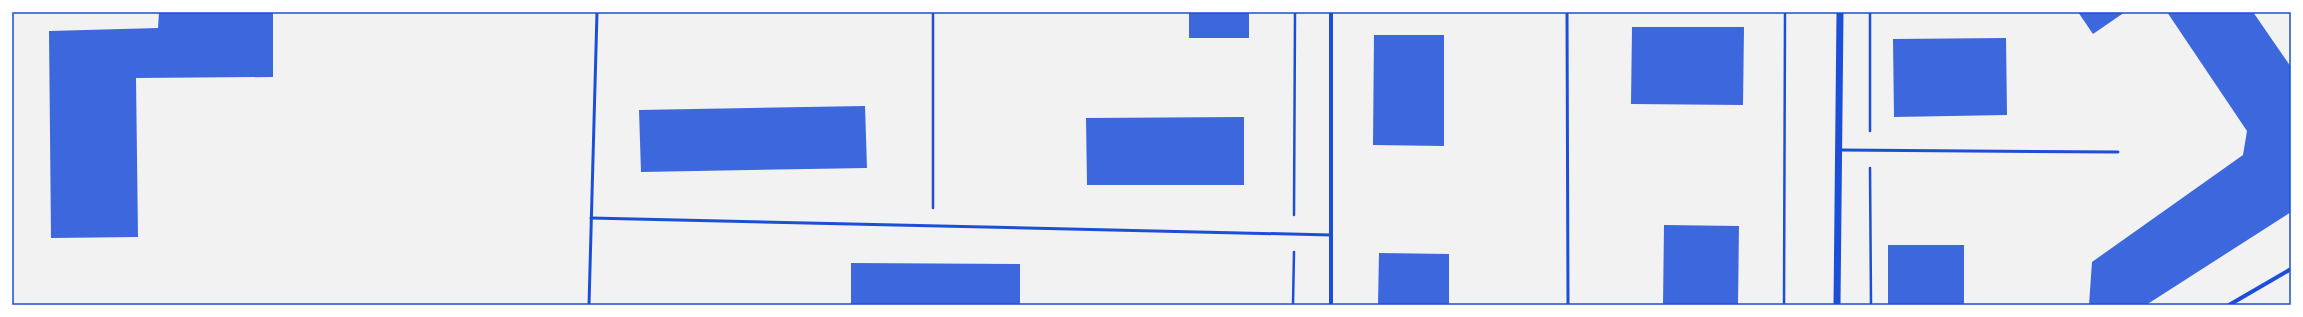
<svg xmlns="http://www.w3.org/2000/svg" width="2303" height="317" font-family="Barlow,sans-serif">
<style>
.building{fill:#3d67dc}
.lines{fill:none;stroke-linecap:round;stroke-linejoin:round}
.path{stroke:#1d4ed8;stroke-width:2.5}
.service{stroke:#1d4ed8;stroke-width:3}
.minor{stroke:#1d4ed8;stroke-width:4}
.tertiary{stroke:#1d4ed8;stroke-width:7}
.neatline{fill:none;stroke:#1d4ed8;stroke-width:1.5}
</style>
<rect width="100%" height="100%" fill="#f2f2f2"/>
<g class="building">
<path d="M159,12H273V77L136,78L138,237L51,238L49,31L158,28Z"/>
<rect x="1189" y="12" width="60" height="26"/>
<path d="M2078,12H2125L2093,34Z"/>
<path d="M2167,12H2253L2291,67V212L2146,305H2089L2092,262L2243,155L2247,131Z"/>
<path d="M1632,27H1744L1743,105L1631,104Z"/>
<path d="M1374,35H1444V146L1373,145Z"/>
<path d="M2006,38L2007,115L1894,117L1893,39Z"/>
<path d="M865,106L867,168L641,172L639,110Z"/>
<path d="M1244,117V185H1087L1086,118Z"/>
<path d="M1664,225L1739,226L1738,305H1663Z"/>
<rect x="1888" y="245" width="76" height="60"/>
<path d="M1379,253L1449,254V305H1378Z"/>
<path d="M851,263L1020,264V305H851Z"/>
</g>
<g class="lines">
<g class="path">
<path d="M1870,12V131"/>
<path d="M1870,168L1871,305"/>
<path d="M933,208V12"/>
<path d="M1294,215L1295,12"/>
<path d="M1293,305L1294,252"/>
<path d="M1784,305L1785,12"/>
</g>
<g class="service">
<path d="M1567,12L1568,305"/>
<path d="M1840,150L2118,152"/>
<path d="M591,218L1331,235"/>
<path d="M589,305L597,12"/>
</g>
<g class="minor">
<path d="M1331,305V12"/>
<path d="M2229,305L2291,269"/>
</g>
<path class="tertiary" d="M1837,305L1840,12"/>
</g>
<rect width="2303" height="317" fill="none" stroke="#ffffff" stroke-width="26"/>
<rect x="13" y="13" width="2277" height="291" class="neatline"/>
</svg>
